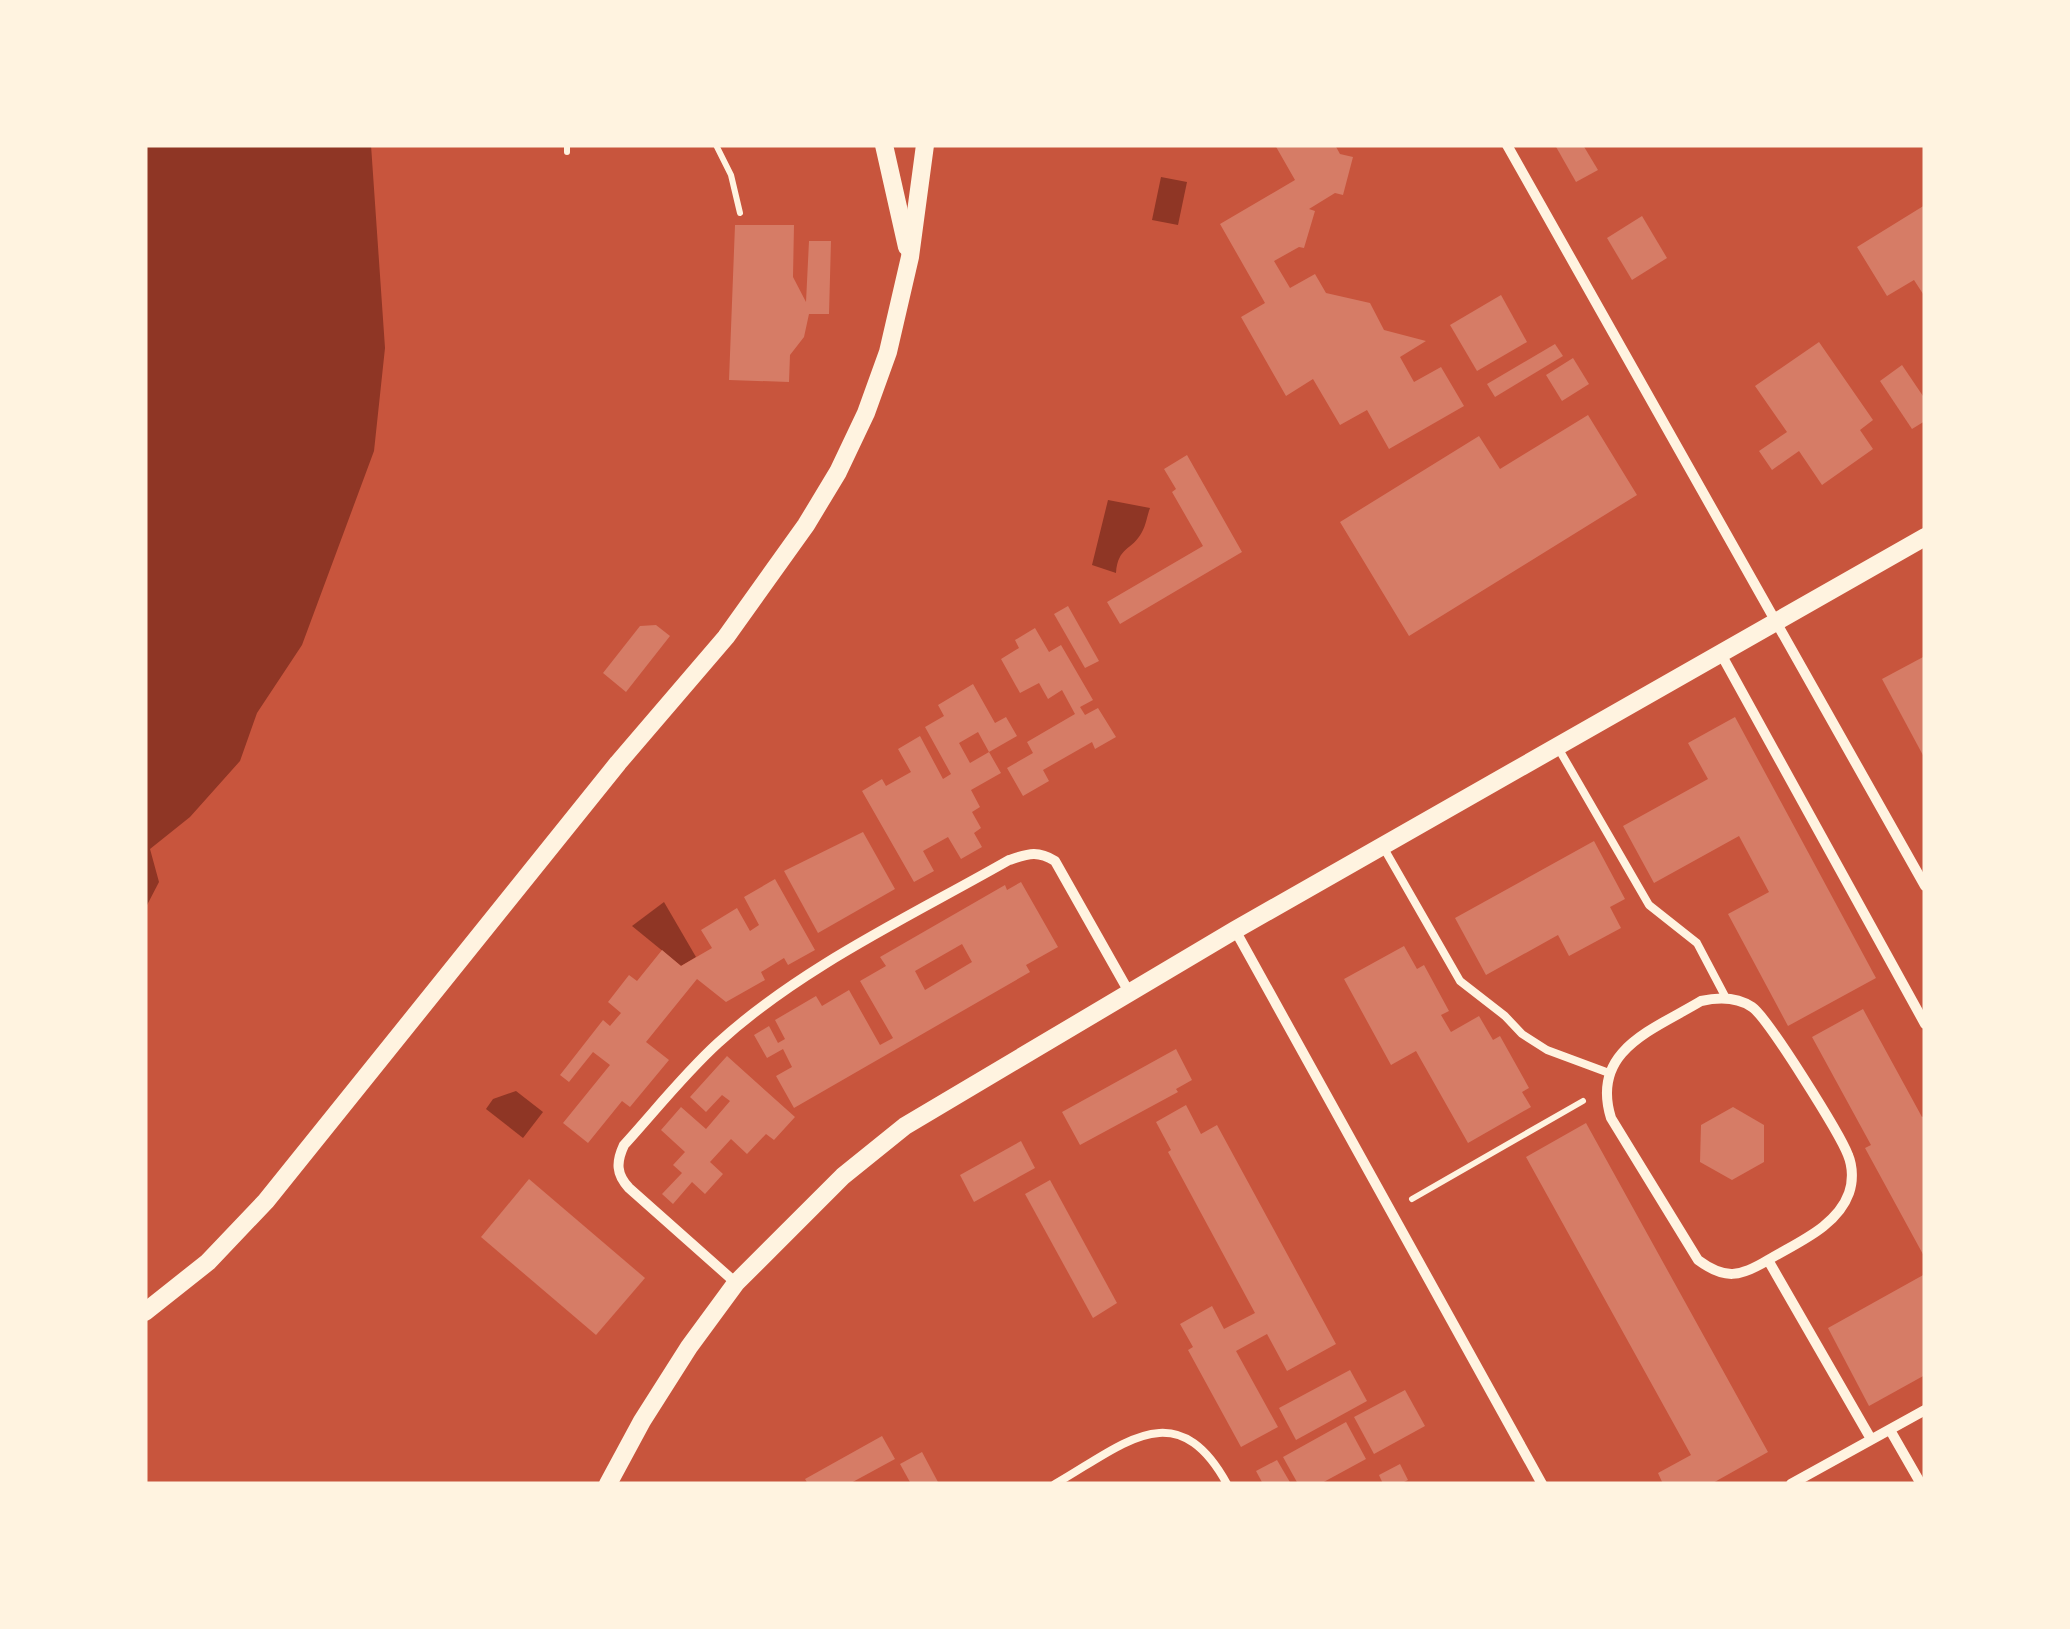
<svg xmlns="http://www.w3.org/2000/svg" width="2070" height="1629" font-family="'Asap Condensed',sans-serif">
<style>
.water{fill:#8f3625}
.building{fill:#d67c66;fill-rule:evenodd}
.lines{fill:none;stroke-linecap:round;stroke-linejoin:round}
.path{stroke:#fff3e0;stroke-width:6}
.service{stroke:#fff3e0;stroke-width:8}
.minor{stroke:#fff3e0;stroke-width:10}
.tertiary{stroke:#fff3e0;stroke-width:18}
</style>
<rect width="100%" height="100%" fill="#c8553d"/>
<g class="water">
<path d="M145,145H371L385,348L374,451L302,645L257,713L240,761L190,817L150,849L159,882L145,909Z"/>
<path d="M1161,177L1187,182L1178,225L1152,220Z"/>
<path d="M1108,500L1150,508C1147,516 1146,525 1142,532C1132,551 1118,546 1116,573L1092,565Z"/>
<path d="M664,902L696,957L681,966L632,926Z"/>
<path d="M516,1091L543,1112L523,1138L486,1109L493,1099Z"/>
</g>
<g class="building">
<path d="M1275,145H1335L1340,154L1353,157L1343,195L1335,193L1309,209L1315,211L1304,248L1299,247L1274,261L1290,288L1315,274L1326,293L1370,303L1384,330L1426,341L1400,357L1414,382L1441,367L1464,406L1389,449L1367,410L1340,425L1313,379L1286,396L1241,317L1265,303L1220,224L1295,180Z"/>
<path d="M1555,145H1583L1598,170L1576,182Z"/>
<path d="M1925,205V297L1914,280L1887,296L1857,247Z"/>
<path d="M1642,216L1667,258L1632,280L1607,238Z"/>
<path d="M735,225H794L793,277L806,302L809,241H831L829,314H809L804,337L790,355L789,382L729,380Z"/>
<path d="M1501,295L1527,342L1477,371L1450,325Z"/>
<path d="M1819,342L1873,420L1860,430L1873,449L1822,485L1799,451L1772,470L1759,451L1787,432L1755,386Z"/>
<path d="M1555,344L1563,356L1495,397L1487,384Z"/>
<path d="M1573,358L1589,384L1562,401L1546,375Z"/>
<path d="M1902,365L1925,399V421L1912,429L1880,381Z"/>
<path d="M1588,415L1637,495L1409,636L1340,522L1479,436L1500,469Z"/>
<path d="M1187,455L1242,552L1120,624L1107,602L1203,546L1172,492L1176,489L1164,469Z"/>
<path d="M1068,606L1099,661L1085,668L1054,614Z"/>
<path d="M656,625L670,636L626,692L603,673L640,626Z"/>
<path d="M1035,628L1049,652L1061,645L1093,700L1080,707L1085,715L1098,708L1116,737L1095,749L1092,742L1043,770L1049,781L1023,796L1007,768L1033,753L1027,742L1075,714L1062,690L1048,699L1039,683L1020,693L1001,659L1019,648L1015,640Z"/>
<path d="M1925,656V759L1882,679Z"/>
<path d="M973,684L995,723L1006,717L1017,736L989,752L1001,773L971,790L980,807L972,812L981,828L974,833L982,847L961,859L948,837L923,851L934,871L914,882L862,791L882,779L886,786L911,772L898,749L920,736L943,779L951,774L925,727L944,716L938,705ZM978,732L989,752L970,763L959,743Z"/>
<path d="M1735,717L1876,978L1788,1026L1728,914L1769,892L1739,836L1654,883L1623,826L1708,779L1688,743Z"/>
<path d="M863,832L895,889L818,933L784,871Z"/>
<path d="M1594,841L1625,899L1610,907L1621,928L1569,956L1558,935L1486,975L1455,918Z"/>
<path d="M775,879L815,950L788,965L784,958L761,972L765,980L726,1002L697,979L646,1042L669,1060L630,1107L622,1101L588,1143L563,1123L610,1065L593,1052L569,1082L560,1075L603,1020L610,1026L621,1013L608,1002L629,975L637,981L662,950L681,966L712,948L701,930L737,908L750,931L759,925L744,897Z"/>
<path d="M1021,882L1058,947L1026,965L1030,972L794,1108L776,1076L792,1067L783,1049L767,1058L754,1035L769,1026L778,1043L785,1039L775,1020L816,996L822,1006L849,990L880,1045L893,1038L860,981L886,966L880,957L1005,885L1007,890ZM962,944L972,962L925,990L915,971Z"/>
<path d="M1404,946L1417,969L1424,965L1449,1011L1441,1015L1451,1032L1479,1016L1493,1040L1500,1036L1529,1088L1522,1092L1531,1107L1468,1143L1416,1051L1391,1065L1344,979Z"/>
<path d="M1863,1009L1922,1117L1925,1115V1258L1865,1148L1871,1145L1812,1037Z"/>
<path d="M1176,1049L1192,1080L1176,1089L1178,1092L1080,1145L1062,1112Z"/>
<path d="M727,1056L795,1117L774,1140L766,1134L747,1154L731,1139L710,1162L723,1174L705,1194L692,1182L673,1204L662,1194L682,1173L673,1165L685,1152L661,1130L681,1107L706,1129L730,1101L722,1095L706,1112L690,1097Z"/>
<path d="M1186,1105L1201,1134L1217,1125L1336,1344L1287,1371L1267,1334L1236,1351L1278,1427L1241,1447L1188,1350L1193,1347L1180,1324L1212,1306L1224,1329L1255,1313L1168,1152L1171,1150L1156,1122Z"/>
<path d="M1733,1107L1764,1125V1162L1732,1180L1700,1162L1701,1125Z"/>
<path d="M1586,1123L1768,1452L1711,1484H1663L1658,1473L1691,1455L1526,1157Z"/>
<path d="M1021,1141L1035,1168L974,1202L960,1175Z"/>
<path d="M529,1179L645,1278L596,1335L481,1237Z"/>
<path d="M1050,1180L1117,1303L1093,1318L1025,1194Z"/>
<path d="M1925,1274V1375L1869,1406L1828,1328Z"/>
<path d="M1350,1370L1367,1401L1296,1440L1279,1408Z"/>
<path d="M1405,1390L1425,1426L1374,1454L1354,1417Z"/>
<path d="M1346,1422L1366,1459L1320,1484H1298L1283,1457Z"/>
<path d="M882,1436L895,1459L849,1484H808L805,1479Z"/>
<path d="M922,1452L939,1484H911L900,1464Z"/>
<path d="M1277,1460L1291,1484H1263L1256,1471Z"/>
<path d="M1400,1464L1408,1480L1400,1484H1383L1379,1475Z"/>
</g>
<g class="lines">
<g class="path">
<path d="M716,145L731,175L740,213"/>
<path d="M567,152V145"/>
<path d="M1412,1199L1583,1101"/>
</g>
<g class="service">
<path d="M1557,746L1649,905L1697,943L1726,998"/>
<path d="M1382,845L1460,981L1505,1016L1522,1034L1547,1050L1609,1073"/>
<path d="M1055,1484C1122,1446 1176,1391 1227,1484"/>
</g>
<g class="minor">
<path d="M1507,145L1925,886"/>
<path d="M1721,654L1925,1024"/>
<path d="M1235,930L1542,1484"/>
<path d="M1768,1260C1740,1277 1725,1280 1698,1260L1611,1118C1590,1050 1653,1030 1701,1001C1719,997 1737,997 1752,1007C1768,1018 1840,1134 1848,1155C1853,1167 1853,1182 1849,1193C1837,1227 1796,1243 1768,1260L1871,1439"/>
<path d="M736,1283L629,1188C616,1174 616,1162 624,1145C655,1111 684,1074 718,1043C801,967 911,916 1009,860C1028,854 1037,850 1055,861L1129,992"/>
<path d="M1890,1430L1921,1484"/>
<path d="M1791,1484L1925,1410"/>
</g>
<g class="tertiary">
<path d="M884,145L907,247"/>
<path d="M145,1312L208,1262L266,1201L618,763L726,637L806,525L838,472L866,413L888,352L910,257L925,145"/>
<path d="M608,1484L642,1421L689,1347L736,1283L843,1176L905,1126L1235,930L1925,537"/>
</g>
</g>
<rect width="2070" height="1629" fill="none" stroke="#fff3e0" stroke-width="295"/>
</svg>
